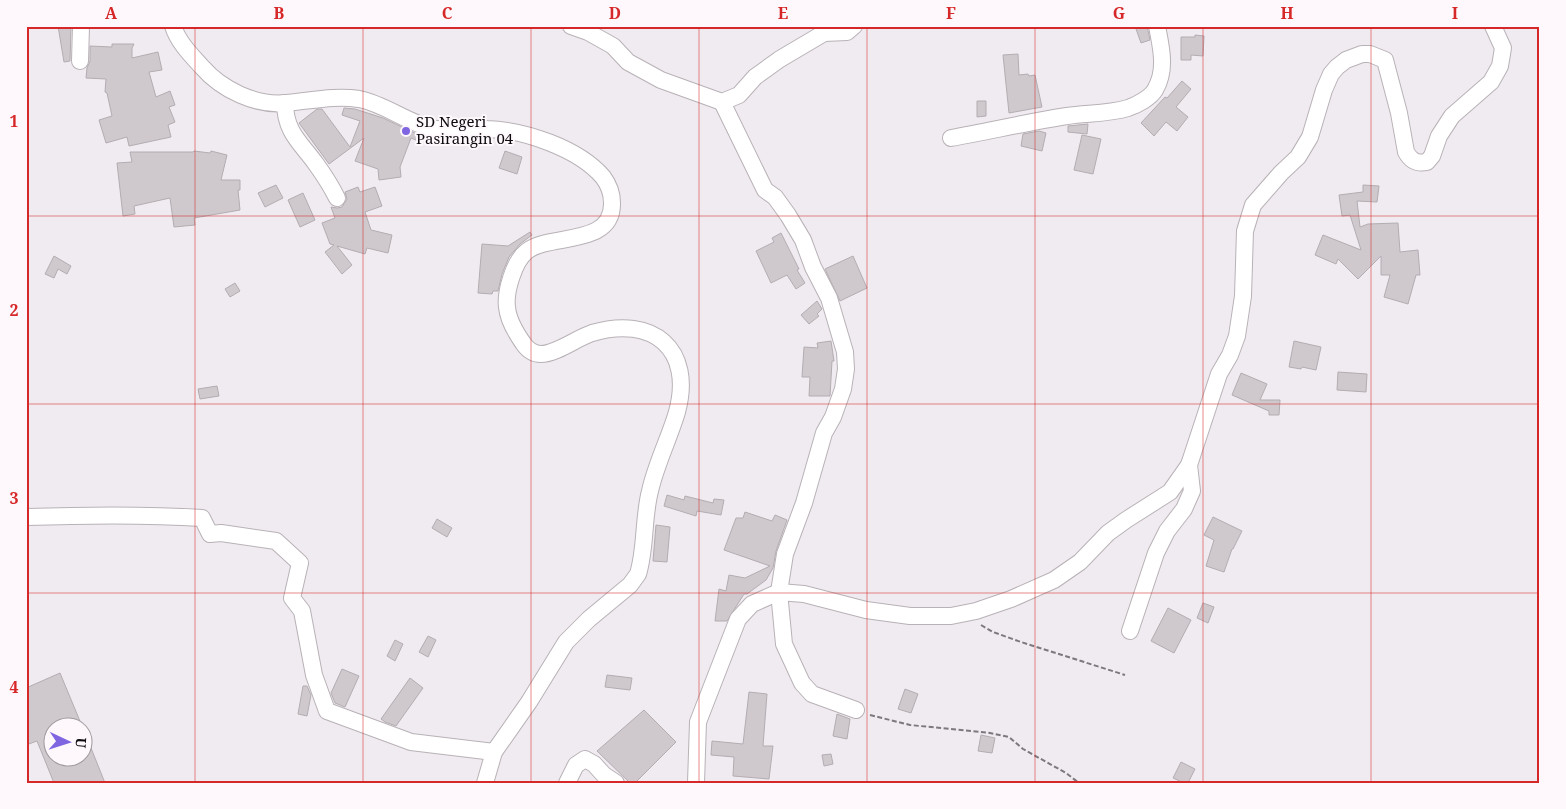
<svg xmlns="http://www.w3.org/2000/svg" width="1566" height="809" font-family="'Noto Serif',serif">
<style>
.building{fill:#cfc9ce;stroke:#b3adb2}
.lines{fill:none;stroke-linecap:round;stroke-linejoin:round}
.minor-casing{stroke:#b8b2b7;stroke-width:18}
.path{stroke:#7c787c;stroke-width:2;stroke-dasharray:5 2.5;stroke-linecap:butt}
.minor{stroke:#fff;stroke-width:16}
.grid{fill:none;stroke:#d62828;stroke-width:1;stroke-opacity:0.55}
.poi-dot{fill:#7f65e0;stroke:#fef8fd;stroke-width:2}
.labels{text-anchor:middle;stroke-width:4;stroke-linejoin:round;paint-order:stroke}
.poi-label{font-size:15px;fill:#0d0b0d;stroke:#fef8fd;text-anchor:start}
.neatline{fill:none;stroke:#d62828;stroke-width:2}
.grid-label{font-size:16px;text-anchor:middle;font-weight:bold;fill:#d62828}
</style>
<rect width="100%" height="100%" fill="#f0ebf0"/>
<g class="building">
<path d="M58,26H71L70,61L64,62Z"/>
<path d="M1135,26H1147L1150,40L1141,43Z"/>
<path d="M1195,35L1204,36L1203,56L1191,55V60H1181V37H1195Z"/>
<path d="M112,44H134L132,48V58L158,52L162,70L149,72L156,97L170,91L175,105L169,107L175,122L168,125L171,137L129,146L127,137L106,143L99,120L112,116L107,93L105,92L106,79L86,78L87,68L90,61V46L112,47Z"/>
<path d="M1018,54L1019,75L1028,74L1029,76L1035,75L1042,107L1009,113L1003,55Z"/>
<path d="M1182,81L1191,89L1176,107L1188,117L1177,131L1166,122L1154,136L1141,123L1165,97L1167,98Z"/>
<path d="M977,101H986V116L977,117Z"/>
<path d="M344,108L355,109L383,118L419,135L418,141L411,138L400,167L401,177L379,180L378,169L355,161L364,138L329,164L299,123L317,109H322L350,147L360,121L342,115Z"/>
<path d="M1088,124L1087,134L1068,132V126Z"/>
<path d="M1039,131L1046,133L1042,151L1021,146L1023,134Z"/>
<path d="M1082,135L1101,139L1093,174L1074,170Z"/>
<path d="M194,151L210,153L211,151L227,155L221,180H240V190H238L240,210L194,218L195,225L174,227L170,198L134,206L135,214L123,216L117,163L132,162L130,152H193Z"/>
<path d="M505,151L522,157L517,174L499,168Z"/>
<path d="M276,185L283,198L265,207L258,193Z"/>
<path d="M1363,185L1379,186L1377,202L1357,201L1360,227L1368,224L1398,223L1400,252L1418,250L1420,275H1416L1408,304L1384,297L1390,275H1381V256L1358,279L1338,259L1336,264L1315,255L1323,235L1361,250L1350,215L1342,216L1339,195L1363,192Z"/>
<path d="M358,187L360,192L375,187L382,206L365,212L371,230L392,235L388,253L367,248L365,254L337,246L352,265L342,274L325,252L334,245L330,244L322,223L335,218L331,207L337,208L342,207L347,199L345,192Z"/>
<path d="M303,193L315,220L300,227L288,200Z"/>
<path d="M530,232L532,235L520,244L509,257L502,274L498,291H493L492,294L478,293L482,244L508,246Z"/>
<path d="M781,233L799,269L797,270L805,283L796,289L787,275L771,283L756,251L774,242L772,238Z"/>
<path d="M54,256L71,266L67,274L58,269L54,278L45,274Z"/>
<path d="M853,256L867,288L840,301L825,269Z"/>
<path d="M235,283L240,291L230,297L225,289Z"/>
<path d="M817,301L822,309L817,314L819,316L809,324L801,315Z"/>
<path d="M831,341L834,361H832L830,396H809L810,377H802L804,347L818,348L817,343Z"/>
<path d="M1294,341L1321,347L1316,370L1302,367L1301,369L1289,367Z"/>
<path d="M1338,372L1367,374L1366,392L1337,390Z"/>
<path d="M1241,373L1267,384L1260,400H1280L1279,415H1269V411L1232,395Z"/>
<path d="M217,386L219,396L200,399L198,389Z"/>
<path d="M667,495L684,500L685,496L713,503L714,499L724,500L721,515L697,511L696,516L664,506Z"/>
<path d="M745,512L772,521L775,515L787,520L776,551L773,568L766,580L747,594H744L727,621H715L719,589L726,591L729,575L745,578L770,566L724,550L736,518H743Z"/>
<path d="M1213,517L1242,531L1233,549H1232L1224,572L1206,566L1214,540L1204,535Z"/>
<path d="M437,519L452,528L447,537L432,528Z"/>
<path d="M656,525L670,527L667,562L653,561Z"/>
<path d="M1203,603L1214,607L1208,623L1197,618Z"/>
<path d="M1168,608L1191,620L1174,653L1151,641Z"/>
<path d="M428,636L436,640L428,657L419,652Z"/>
<path d="M395,640L403,644L395,661L387,656Z"/>
<path d="M342,669L359,676L345,707L335,703L331,693Z"/>
<path d="M60,673L82,726H52V756H82L83,728L105,783H54L37,741L26,745V688Z"/>
<path d="M607,675L632,678L630,690L605,687Z"/>
<path d="M410,678L423,688L396,726L385,722L381,719Z"/>
<path d="M303,686H307L311,695L307,716L298,714Z"/>
<path d="M905,689L918,694L911,713L898,709Z"/>
<path d="M749,692L767,694L763,746H773L769,779L733,776L734,757L711,755L712,741L743,744Z"/>
<path d="M644,710L676,742L635,783H630L597,751Z"/>
<path d="M837,714L850,719L847,739L833,736Z"/>
<path d="M981,735L995,738L992,753L978,751Z"/>
<path d="M831,754L833,764L824,766L822,755Z"/>
<path d="M1181,762L1195,769L1188,783H1184L1173,778Z"/>
</g>
<g class="lines">
<defs>
<g id="minor">
<path d="M173,26C178,42 191,55 202,67C222,90 256,106 286,103C310,101 335,95 359,99C385,104 406,122 431,128C449,132 469,128 487,129C524,130 578,148 603,177C609,185 612,194 612,203C613,247 550,233 527,251C514,261 505,292 507,307C508,320 516,333 523,343C527,349 532,354 541,354C556,354 577,338 592,333C653,315 694,349 677,412C669,439 656,464 650,491C643,518 646,548 638,574L630,585L589,619L566,642L529,702L494,752L485,783"/>
<path d="M571,26L588,32L613,46L628,62L661,80L722,102L739,95L755,77L780,59L824,33L826,26"/>
<path d="M824,33L847,32L854,26"/>
<path d="M80,61L81,26"/>
<path d="M722,102L765,190L775,197L788,215L803,240L813,267L829,298L845,352L846,369L843,389L833,417L824,433L804,503L785,554L779,592L784,644L802,683L812,694L856,710"/>
<path d="M285,103C285,132 301,143 316,164C324,175 331,186 337,198"/>
<path d="M951,138C990,131 1028,122 1067,116C1087,113 1108,114 1128,108C1137,105 1150,98 1155,90C1167,70 1161,47 1157,26"/>
<path d="M26,517C85,515 143,514 202,518L210,534L221,533L276,541L300,563L292,598L302,611L314,675L327,711L411,742L494,752"/>
<path d="M1130,631L1156,553L1167,531L1184,509L1192,491L1189,465"/>
<path d="M567,783L576,765L585,759L594,764L604,775L616,783"/>
<path d="M696,783L698,722L738,619L752,604L779,592L804,594L866,610L910,616H951L976,611L1011,599L1054,580L1080,562L1108,533L1126,520L1170,492L1189,465L1219,374L1230,355L1237,336L1243,296L1245,231L1253,205L1281,173L1298,157L1310,137L1324,90L1331,74L1337,67L1346,60L1362,54H1370L1385,60L1399,113L1406,152C1411,161 1417,164 1427,162L1432,156L1439,136L1452,116L1491,82L1500,66L1503,48L1493,26"/>
</g>
</defs>
<use href="#minor" class="minor-casing"/>
<g class="path">
<path d="M981,625L993,632L1021,642L1125,675"/>
<path d="M870,715L910,725L990,733L1009,737L1023,749L1066,773L1079,783"/>
</g>
<use href="#minor" class="minor"/>
</g>
<path class="grid" d="M195,26V783M363,26V783M531,26V783M699,26V783M867,26V783M1035,26V783M1203,26V783M1371,26V783M26,216H1540M26,404H1540M26,593H1540"/>
<circle class="poi-dot" cx="406" cy="131" r="5"/>
<g class="labels">
<g class="poi-label">
<text x="416" y="127">SD Negeri<tspan x="416" dy="17">Pasirangin 04</tspan></text>
</g>
</g>
<rect width="1566" height="809" fill="none" stroke="#fef8fd" stroke-width="55"/>
<g transform="translate(68 742) rotate(94)"><circle r="24" fill="#fef8fd" stroke="#9e999d"/>
<path d="M0-4L9 19L0 12L-9 19Z" fill="#7f65e0"/>
<text y="-8" font-size="14" font-weight="bold" text-anchor="middle" fill="#0d0b0d">U</text>
</g>
<rect x="28" y="28" width="1510" height="754" class="neatline"/>
<g class="grid-label">
<text x="111" y="19">A</text>
<text x="279" y="19">B</text>
<text x="447" y="19">C</text>
<text x="615" y="19">D</text>
<text x="783" y="19">E</text>
<text x="951" y="19">F</text>
<text x="1119" y="19">G</text>
<text x="1287" y="19">H</text>
<text x="1455" y="19">I</text>
<text x="14" y="127">1</text>
<text x="14" y="316">2</text>
<text x="14" y="504">3</text>
<text x="14" y="693">4</text>
</g>
</svg>
